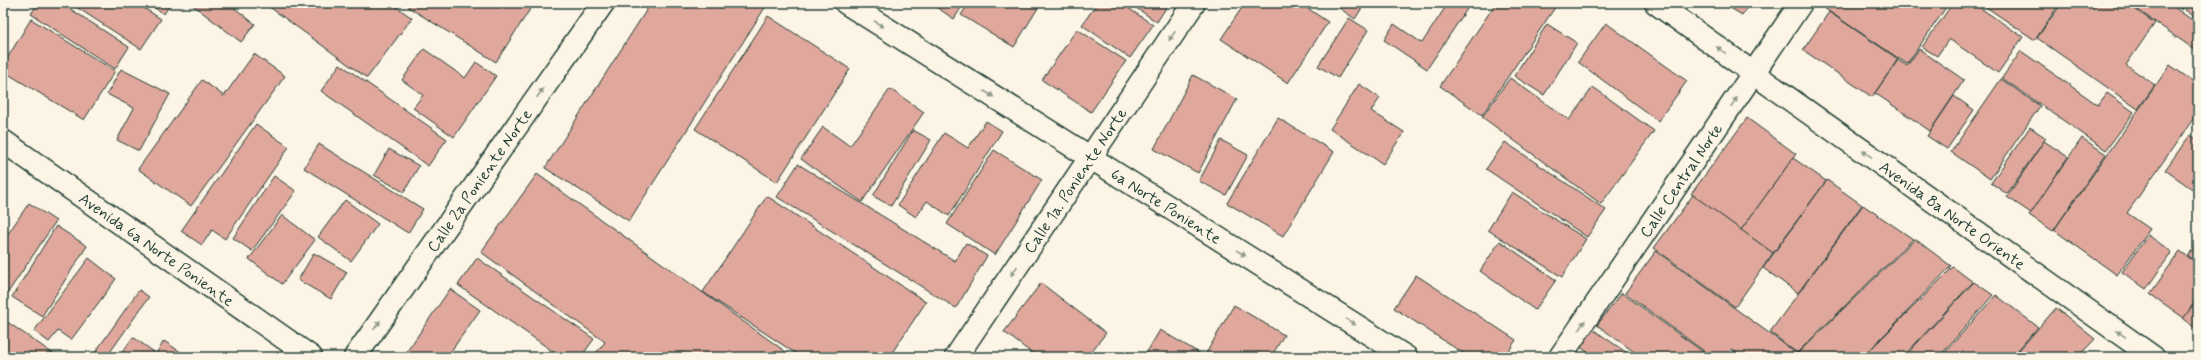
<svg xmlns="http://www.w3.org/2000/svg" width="2201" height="360" font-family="Mynerve,sans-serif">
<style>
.building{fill:#e0a79c;stroke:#1f3d34}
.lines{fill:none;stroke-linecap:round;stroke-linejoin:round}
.minor-casing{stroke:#1f3d34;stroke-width:25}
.tertiary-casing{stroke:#1f3d34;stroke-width:25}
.secondary-casing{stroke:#1f3d34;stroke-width:25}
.minor{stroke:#fcf5e5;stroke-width:22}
.tertiary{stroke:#fcf5e5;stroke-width:22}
.secondary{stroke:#fcf5e5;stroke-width:22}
.oneway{fill:#8e998c}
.labels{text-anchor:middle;stroke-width:3;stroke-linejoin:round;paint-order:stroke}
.street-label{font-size:16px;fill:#1f3d34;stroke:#fcf5e5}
</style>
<rect width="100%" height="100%" fill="#fcf5e5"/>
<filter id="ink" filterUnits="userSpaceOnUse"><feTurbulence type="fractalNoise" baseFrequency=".025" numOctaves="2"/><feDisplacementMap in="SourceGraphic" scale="8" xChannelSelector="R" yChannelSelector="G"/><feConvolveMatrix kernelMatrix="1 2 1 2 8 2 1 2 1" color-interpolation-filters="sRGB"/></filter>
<g filter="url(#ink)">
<g class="building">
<path d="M38,3H61L129,47L115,69L31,14Z"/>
<path d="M70,3H136L161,19L141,49Z"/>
<path d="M147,3H171L164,14Z"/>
<path d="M190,3H228L255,24L241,42Z"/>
<path d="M264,3H364L367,6L370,3H391L412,18L367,78Z"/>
<path d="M410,3H534L496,62L408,7Z"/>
<path d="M651,3H761L766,6L629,221L545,168Z"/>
<path d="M930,3H964L954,19Z"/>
<path d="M969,3H1010L1014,6L1016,3H1041L1014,47L961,15Z"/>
<path d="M1097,3H1121L1153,25L1130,58L1082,25Z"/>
<path d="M1129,3H1169L1157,22Z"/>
<path d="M1245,3H1300L1328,22L1288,83L1221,39Z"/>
<path d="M1332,3H1365L1355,19Z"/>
<path d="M1448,3H1471L1427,69L1384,40L1394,24L1422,43Z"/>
<path d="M1496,3H1558L1482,115L1440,86Z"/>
<path d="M1722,3H1750L1742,15Z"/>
<path d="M1827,3H1949L1907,64L1824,8Z"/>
<path d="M1953,3H1973L2023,37L1998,73L1949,39L1937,56L1922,47Z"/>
<path d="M1980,3H2060L2035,40Z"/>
<path d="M2062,3H2126L2155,23L2126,65L2155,85L2138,109L2037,38Z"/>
<path d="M2128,3H2168L2198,24V52Z"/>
<path d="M2172,3H2187L2182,10Z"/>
<path d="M2191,3H2198V19L2185,10Z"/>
<path d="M1829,12L1898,59L1872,97L1803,50Z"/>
<path d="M768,16L850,69L777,182L695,129Z"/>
<path d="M1349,18L1368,30L1338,78L1318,66Z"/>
<path d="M31,19L115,71L84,120L3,71V65Z"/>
<path d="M1606,23L1687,81L1658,121L1578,62Z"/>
<path d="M1547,24L1577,43L1544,95L1514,76Z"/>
<path d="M1077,29L1126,61L1091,112L1042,80Z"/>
<path d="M424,49L465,78L476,62L496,76L454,137L413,108L423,95L402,80Z"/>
<path d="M1919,49L1964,80L1930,131L1875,93L1898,60L1907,66Z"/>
<path d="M2021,51L2098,105L2107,93L2134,112L2106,150L2002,78Z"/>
<path d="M254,54L285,76L191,206L138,169L202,80L224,96Z"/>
<path d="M340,64L447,139L428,166L321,91Z"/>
<path d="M2170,65L2198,85V112L2127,213L2150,229L2117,275L2054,230Z"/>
<path d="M121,69L170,94L139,151L117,140L134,108L107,94Z"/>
<path d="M1193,75L1237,99L1198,173L1154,149Z"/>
<path d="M1510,78L1569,120L1593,87L1654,131L1601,204L1482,117Z"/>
<path d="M2001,79L2040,106L1990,179L1951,152Z"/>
<path d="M1359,84L1380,98L1371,111L1404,132L1383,164L1330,129Z"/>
<path d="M890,89L924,112L862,202L801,159L823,127L850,146Z"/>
<path d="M1954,96L1974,110L1947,149L1927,136Z"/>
<path d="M1278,118L1334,152L1283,236L1227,203Z"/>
<path d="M1747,118L1796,154L1741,230L1691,194Z"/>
<path d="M986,121L1002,131L949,216L927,201L916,217L898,205L944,133L968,148Z"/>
<path d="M256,124L289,147L225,239L212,230L202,245L181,231Z"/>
<path d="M2030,127L2046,138L2007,194L1991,183Z"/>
<path d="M913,130L931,140L891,206L873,196Z"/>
<path d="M2190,135L2198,140V193L2165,170Z"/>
<path d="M2082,138L2106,154L2053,231L2029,215Z"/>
<path d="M1221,140L1248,155L1226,195L1199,181Z"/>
<path d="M2044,141L2068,157L2031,213L2007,197Z"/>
<path d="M1505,142L1606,210L1587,237L1486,169Z"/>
<path d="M319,144L423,209L408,233L304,168Z"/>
<path d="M389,149L419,166L404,192L374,175Z"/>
<path d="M994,150L1042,180L995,255L947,224Z"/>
<path d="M1793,158L1826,181L1773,253L1741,230Z"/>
<path d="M798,164L955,261L966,243L987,256L956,308L777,197Z"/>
<path d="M537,174L793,357H593L605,342L481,252Z"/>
<path d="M274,176L296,191L252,251L233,238Z"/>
<path d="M1827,180L1862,205L1798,293L1763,268Z"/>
<path d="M1512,192L1586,239L1562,277L1488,230Z"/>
<path d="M1693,195L1773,253L1735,307L1654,248Z"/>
<path d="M767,196L926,302L889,357H801L703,292Z"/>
<path d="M345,200L378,224L351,261L318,237Z"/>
<path d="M29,203L56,221L3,300V241Z"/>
<path d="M1863,205L1913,239L1797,353L1770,332Z"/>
<path d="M282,215L315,240L282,284L249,259Z"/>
<path d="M56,226L87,246L42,316L12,297Z"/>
<path d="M2148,235L2172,252L2146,289L2122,272Z"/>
<path d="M1915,239L1951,266L1863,357H1803L1798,353Z"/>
<path d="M1500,241L1556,280L1535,310L1480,271Z"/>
<path d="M2198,242V262L2188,256Z"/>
<path d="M1656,251L1802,357H1742L1731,349L1725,357H1712L1625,293Z"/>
<path d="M2180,251L2198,264V297L2184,318L2150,294Z"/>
<path d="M314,253L347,272L331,299L298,280Z"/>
<path d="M89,258L116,279L71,340L58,331L49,342L34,331Z"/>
<path d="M477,258L594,339L581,357H561L458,285Z"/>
<path d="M1953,267L1973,282L1903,357H1863Z"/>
<path d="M1416,275L1516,340L1505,357H1469L1394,308Z"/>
<path d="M1974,282L1993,295L1939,357H1904Z"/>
<path d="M1041,283L1106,333L1087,357H1037L1004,332Z"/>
<path d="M450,289L480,310L447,357H403Z"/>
<path d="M139,290L149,297L108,355L111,357H92Z"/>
<path d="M1622,293L1706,354L1704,357H1641L1597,325Z"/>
<path d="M1996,295L2038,327L2012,357H1941Z"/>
<path d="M2198,298V330L2183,319Z"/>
<path d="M1234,305L1284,335L1271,357H1204Z"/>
<path d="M2056,308L2095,339L2078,357H2013Z"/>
<path d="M3,319L58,357H3Z"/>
<path d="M1591,328L1633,357H1589L1591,355L1579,346Z"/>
<path d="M1160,330L1201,354L1199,357H1144Z"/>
<path d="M133,337L154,352L150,357H119Z"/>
<path d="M164,341L185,355L183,357H154Z"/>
</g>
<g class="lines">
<defs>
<g id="minor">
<path id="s1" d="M846,3L1406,357"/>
<path id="s2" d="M1753,73L2153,357"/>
<path id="s3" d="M3,141L311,357"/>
</g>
<g id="tertiary">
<path d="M1656,3L1753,73"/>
<path id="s4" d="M355,357L603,3"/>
</g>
<g id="secondary">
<path id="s5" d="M956,357L1194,3"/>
<path id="s6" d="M1560,357L1801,3"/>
</g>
</defs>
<use href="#minor" class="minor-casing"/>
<use href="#tertiary" class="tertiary-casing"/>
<use href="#secondary" class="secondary-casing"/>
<use href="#minor" class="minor"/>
<use href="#tertiary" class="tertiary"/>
<use href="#secondary" class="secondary"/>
</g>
<defs><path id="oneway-solid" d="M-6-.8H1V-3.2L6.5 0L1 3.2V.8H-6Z"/></defs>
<g class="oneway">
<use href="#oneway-solid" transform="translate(879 24) rotate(33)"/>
<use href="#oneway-solid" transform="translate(1172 36) rotate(124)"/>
<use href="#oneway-solid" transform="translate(1721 50) rotate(-144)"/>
<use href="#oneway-solid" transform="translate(540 93) rotate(-55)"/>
<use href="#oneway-solid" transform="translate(989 94) rotate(33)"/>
<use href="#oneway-solid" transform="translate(1734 102) rotate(-56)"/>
<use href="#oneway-solid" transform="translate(1867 154) rotate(-145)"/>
<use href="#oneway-solid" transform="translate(1241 253) rotate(32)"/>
<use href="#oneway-solid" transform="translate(1014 271) rotate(124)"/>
<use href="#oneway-solid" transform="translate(1351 322) rotate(32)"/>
<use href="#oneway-solid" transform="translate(377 325) rotate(-55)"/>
<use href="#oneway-solid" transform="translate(1582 325) rotate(-56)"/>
<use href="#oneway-solid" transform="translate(2121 334) rotate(-145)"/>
</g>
</g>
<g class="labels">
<g class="street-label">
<text dy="6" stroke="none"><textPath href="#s4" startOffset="216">Calle 2a Poniente Norte</textPath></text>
<text dy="6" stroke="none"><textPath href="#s5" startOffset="213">Calle 1a. Poniente Norte</textPath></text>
<text dy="6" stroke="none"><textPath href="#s6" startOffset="214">Calle Central Norte</textPath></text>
<text dy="6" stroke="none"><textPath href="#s1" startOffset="379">6a Norte Poniente</textPath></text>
<text dy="6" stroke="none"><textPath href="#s2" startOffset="245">Avenida 8a Norte Oriente</textPath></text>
<text dy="6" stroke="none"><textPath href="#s3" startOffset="188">Avenida 6a Norte Poniente</textPath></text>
</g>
</g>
<rect width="2201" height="360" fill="none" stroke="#fcf5e5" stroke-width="16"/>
<rect x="8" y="8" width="2185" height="344" fill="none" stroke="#1f3d34" stroke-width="1.5" filter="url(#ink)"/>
</svg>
